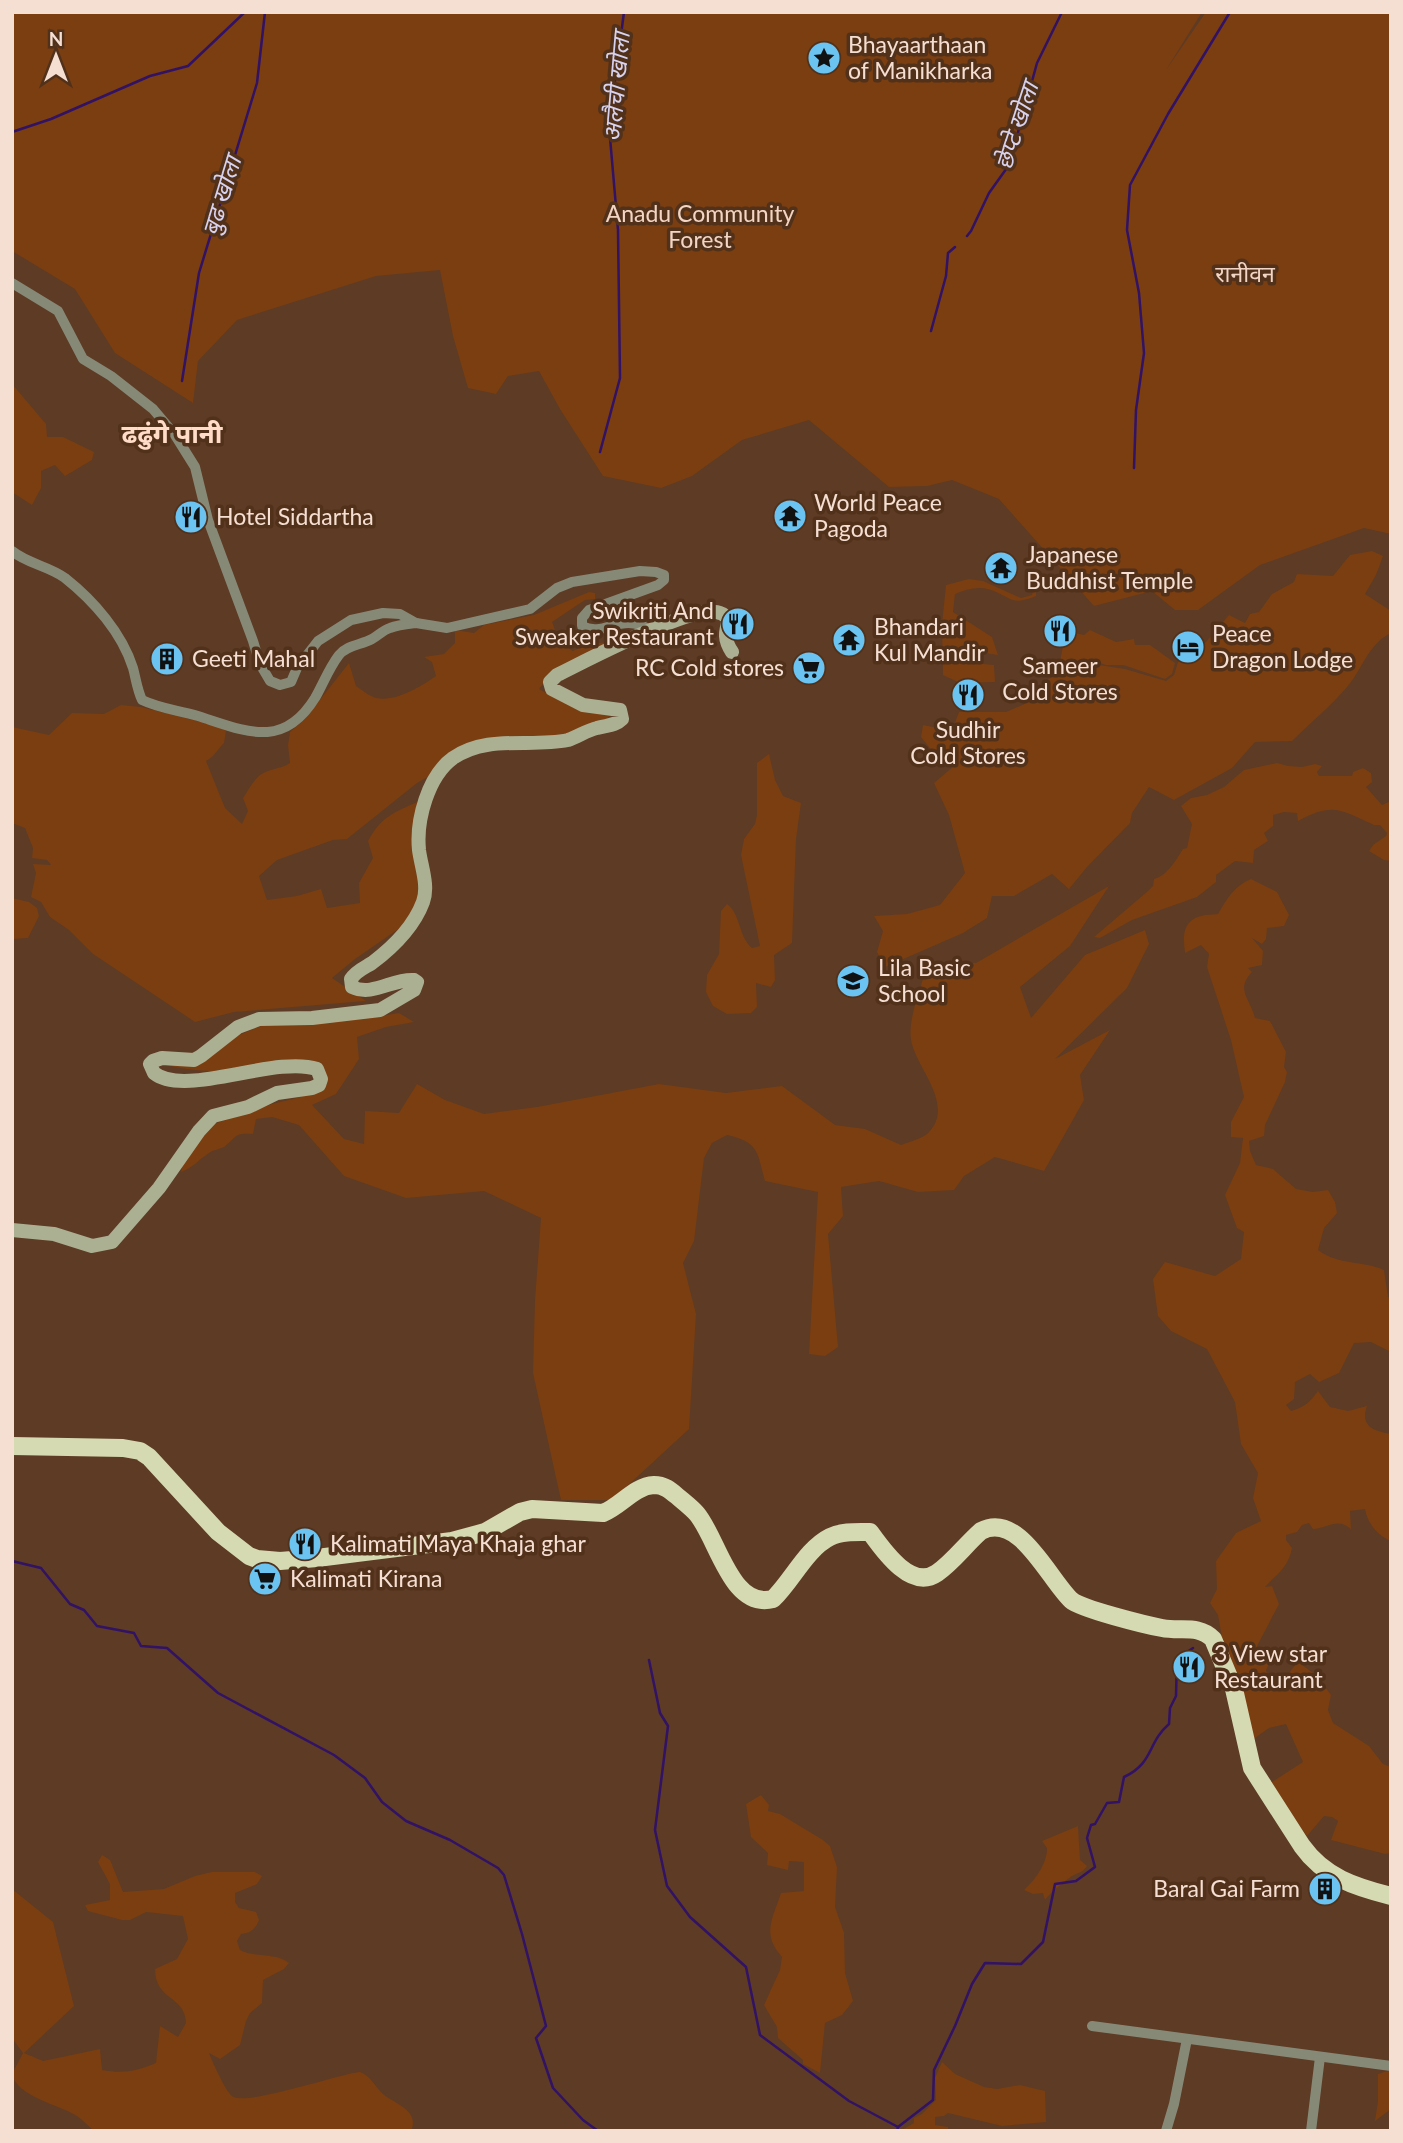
<svg xmlns="http://www.w3.org/2000/svg" width="1403" height="2143" font-family="Lato,'Noto Sans Devanagari',sans-serif">
<style>
.green{fill:#7a3e11}
.lines{fill:none;stroke-linecap:round;stroke-linejoin:round}
.stream{stroke:#311265;stroke-width:2.5}
.minor{stroke:#878977;stroke-width:10}
.secondary{stroke:#acb093;stroke-width:14}
.trunk{stroke:#d6dab2;stroke-width:18}
.labels{text-anchor:middle;stroke-width:7;stroke-linejoin:round;paint-order:stroke}
.poi-label{font-size:23px;fill:#f5dfd2;stroke:#52311b;text-anchor:start}
.park-label{font-size:23px;fill:#f2d5c4;stroke:#52311b}
.water-label{font-size:24px;font-style:italic;fill:#d7d3ef;stroke:#52311b}
.quarter-label{font-size:26px;font-weight:bold;fill:#fedcc8;stroke:#52311b}
</style>
<rect width="100%" height="100%" fill="#5d3b25"/>
<g class="green">
<path d="M12,12H1202L1166,70L1206,12H1391V534L1364,528L1260,565L1198,610H1175L1152,591L1094,606L999,499L952,480L927,486L889,487L809,420L742,440L692,476L661,488L603,476L560,409L539,371L508,376L496,394L468,388L453,336L440,270L376,276L237,320L198,361L193,403L115,353L75,289L12,251Z"/>
<path d="M12,384L46,424L47,437H63L94,452L92,460L65,476L55,465L41,471V488L32,505L12,492Z"/>
<path d="M1372,551L1383,556L1376,575L1365,594L1391,611V633C1368,644 1362,670 1347,687C1331,706 1310,723 1292,741L1255,742L1232,768L1174,800L1149,787L1132,813L1130,823L1087,867L1069,889L1052,874L1014,896H992L987,918L963,933L885,967L877,952L883,931L874,916L907,914L940,905L965,873L949,815L934,783L954,766L937,751L933,752L921,737L923,725L952,731L959,712H1006L1034,700L1046,680L1086,663L1125,669L1166,681L1174,675L1178,662L1205,643L1229,615L1245,623L1250,614L1259,612L1272,594L1294,582L1297,574L1333,576L1350,555Z"/>
<path d="M1037,574L1036,596C1013,605 1014,600 994,591C980,585 967,589 955,594L953,612L992,637L998,655L972,651L973,663L994,665L995,682L960,683L943,675L942,624L946,585L969,579L983,581L1021,598L1032,595Z"/>
<path d="M589,592L595,593V599L585,600L552,622C555,628 556,637 560,642C562,646 569,648 573,651L585,645L614,641L546,680L539,689L550,695L611,714L606,720L560,738L498,737L417,783L347,839L333,840L277,860L259,876L267,900L297,896L321,889L327,908L360,903L359,883L373,858L368,841C381,817 393,813 417,802L416,870L420,900L400,928L355,959L332,978L366,1001L234,1012L195,1022L93,954L69,930L50,917L41,902L31,897L36,873L33,864L51,865L47,860L32,858L33,848L25,828L12,823V727L49,735L72,713L104,714L121,705L141,707L217,726L226,731L224,743C217,750 214,757 206,761L225,808L242,824L248,811L243,798C250,788 255,775 268,771C276,768 282,768 290,763L288,745L290,732L304,720L349,663L356,686C362,690 369,696 376,698C396,702 420,687 436,676L432,662L424,657L444,654L455,643V630L474,633L484,625L534,615Z"/>
<path d="M1090,630L1116,642L1134,639L1135,645H1150L1175,663L1172,674L1165,679L1123,665H1106L1090,660L1058,671L1063,646L1075,633L1084,635Z"/>
<path d="M769,754L775,780L783,796L801,803L796,839L792,943L774,955L775,980L771,987L756,983L757,1007L751,1013L727,1014L713,1006L706,992L707,975L719,954L721,911L727,904C741,914 738,936 752,948L760,946L741,855L744,839L755,824L757,815V763Z"/>
<path d="M1277,763L1288,766L1302,767L1315,764L1322,766L1317,772L1319,776H1352L1353,772L1363,768L1371,773L1372,782L1366,787L1382,805L1391,801V861L1384,860L1369,851L1373,845L1386,836L1387,833L1380,825H1374C1340,810 1334,802 1298,821L1297,813L1284,812L1273,815V826L1264,833L1268,841L1254,850L1253,863L1235,861L1216,875V882L1197,897L1132,920L1100,938L1094,937L1148,891L1153,886L1154,879C1167,876 1176,860 1183,849L1187,848L1192,824L1181,806L1191,798L1207,795L1224,787L1244,770Z"/>
<path d="M1251,879L1277,892L1289,915L1284,926L1267,928L1266,939L1262,944L1252,938L1263,951L1262,965L1248,968L1252,972C1235,990 1250,998 1255,1018L1270,1021L1286,1052L1284,1067L1287,1072L1285,1082L1265,1125L1264,1136L1249,1141L1250,1151L1256,1165L1273,1169L1296,1189L1313,1192L1328,1190L1335,1202L1337,1213L1324,1228L1318,1250C1340,1266 1362,1260 1384,1270L1388,1297L1391,1298V1352L1371,1342L1354,1343L1339,1373L1319,1382L1310,1374L1295,1382L1294,1399L1286,1405L1291,1411C1305,1407 1310,1402 1318,1391L1330,1407L1348,1411L1367,1406C1360,1426 1373,1431 1391,1434V1541C1378,1536 1367,1523 1365,1509L1350,1511L1351,1529C1337,1517 1329,1528 1313,1529L1309,1523L1302,1525L1297,1532L1286,1535V1540L1292,1548C1288,1568 1278,1573 1265,1587L1272,1586L1279,1604L1256,1648L1273,1656L1266,1670L1269,1679L1277,1687L1298,1662L1317,1676L1331,1695L1328,1710L1333,1723L1369,1746L1383,1764L1391,1767V1853L1385,1854L1331,1840L1338,1821L1332,1817L1324,1816L1307,1836L1269,1784L1303,1762L1286,1724L1269,1728L1252,1740L1225,1654L1218,1615L1210,1603L1217,1589L1216,1561L1236,1533L1261,1521L1253,1498L1258,1473L1241,1444L1235,1402L1207,1349L1171,1331L1158,1316L1153,1279L1165,1262L1215,1276L1241,1259L1244,1232L1237,1228L1225,1195L1240,1163L1243,1138L1231,1137V1122L1244,1097L1231,1040L1207,967L1209,954L1201,945L1185,953C1183,937 1182,921 1201,916C1207,914 1212,915 1218,914C1226,900 1235,885 1251,879Z"/>
<path d="M1109,886L1070,946L1020,987L1031,1018L1085,955L1145,930L1149,944L1127,988L1055,1059L1110,1030L1080,1075L1084,1100L1044,1171L995,1157L964,1176L954,1190L918,1192L879,1181L841,1187L843,1216L828,1234L838,1347L825,1356L809,1354L818,1192L765,1181C757,1152 759,1142 727,1135L712,1143L704,1158L694,1241L683,1263L696,1314L689,1429L612,1500H561L533,1373L535,1300L541,1218L484,1191L406,1198L344,1176L299,1125L272,1117L256,1119L253,1134C232,1133 238,1137 224,1147C220,1149 213,1150 209,1153C198,1160 193,1168 181,1172L183,1163L211,1125L272,1104L297,1098L323,1086L325,1075L322,1063C287,1056 252,1069 217,1071C199,1071 183,1069 167,1065L268,1023L368,1018L399,1013L414,1022L386,1027L357,1037L359,1059L336,1094L312,1105L344,1139L364,1144L365,1111L399,1113L417,1084L445,1100L484,1114L537,1107L659,1084L726,1093L782,1086L835,1125L865,1129L901,1145C909,1142 925,1138 930,1131C954,1103 916,1068 911,1040C908,1019 919,995 924,975L951,963H976Z"/>
<path d="M12,898L29,902L37,908L39,916L28,938L12,939Z"/>
<path d="M761,1795L769,1805L768,1811L780,1814L823,1840L830,1846L837,1867L835,1907L844,1933L845,1973L853,2001L842,2015L825,2023L820,2073L803,2064V2060L778,2038L777,2027L764,2005L780,1970L782,1957C761,1934 773,1918 781,1893L804,1891V1862L789,1861L788,1870L767,1865L768,1853L751,1837L746,1804Z"/>
<path d="M1078,1826L1080,1860L1087,1866C1082,1873 1079,1872 1072,1876C1067,1879 1048,1895 1045,1900L1043,1893L1033,1894L1024,1890C1035,1880 1047,1864 1047,1848L1042,1841Z"/>
<path d="M102,1855L110,1860L123,1892L164,1889L195,1876L212,1872H255L262,1876L257,1884L235,1893V1902L239,1908L256,1912L259,1920C255,1930 251,1933 241,1934L237,1941L240,1950C255,1958 276,1952 289,1963L284,1969L263,1980L262,2003L250,2013L246,2021L240,2045L220,2059L209,2053C213,2063 225,2090 232,2096C245,2107 338,2074 360,2072C372,2077 375,2087 384,2095C396,2104 420,2111 411,2131H94C88,2126 83,2120 77,2116C60,2105 17,2097 12,2074L23,2053L12,2038V1889L53,1922L74,2006L24,2053L43,2061L100,2049L102,2070C123,2074 137,2071 156,2063L160,2026L178,2037L186,2023C185,1995 155,2001 155,1969L177,1959L188,1939L183,1916L146,1912L130,1920H122L88,1911L85,1905L110,1900V1884L98,1862Z"/>
<path d="M942,2062L955,2074L984,2087L997,2089L1020,2085L1045,2091L1046,2122L1002,2126L948,2113L944,2116L935,2117V2125L948,2127V2131H900L914,2123V2118L922,2114L936,2100L935,2078Z"/>
<path d="M1391,2070V2109L1375,2121L1378,2101V2074Z"/>
</g>
<g class="lines">
<g class="stream">
<path d="M12,132L51,119L150,76L188,66L245,12"/>
<path d="M967,236L971,231L989,193L1009,165L1037,63L1062,12"/>
<path d="M931,331L946,276L948,253L955,247"/>
<path d="M182,381L199,273L257,83L265,12"/>
<path d="M600,452L620,378L618,230L609,126L624,12"/>
<path d="M1134,468L1136,410L1144,353L1139,293L1127,230L1130,185L1168,114L1230,12"/>
<path d="M12,1561L41,1568L70,1604L84,1610L97,1626L134,1633L141,1646L167,1648L218,1693L334,1755L365,1778L382,1802L406,1821L450,1840L498,1868L504,1875L522,1934L546,2026L536,2038L553,2088L583,2120L598,2131"/>
<path d="M649,1660L660,1713L668,1726L655,1830L667,1886L690,1917L746,1967L760,2035L849,2101L898,2127"/>
<path d="M897,2131L898,2127L933,2100L934,2070L955,2026L972,1984L985,1963L1021,1964L1043,1942L1055,1884L1076,1881L1095,1867L1087,1838L1091,1825L1095,1824L1107,1803L1119,1802L1124,1777C1154,1763 1147,1743 1169,1724L1170,1708L1176,1696L1177,1659L1193,1648"/>
</g>
<g class="minor">
<path d="M12,283L58,311L83,359L111,376L153,409L175,435L195,467L208,520L253,641L260,664L270,681L280,685L291,682L297,668L318,641L351,620L383,613L400,614L416,623L447,628L530,609L557,588L572,582L640,571L656,572L664,575V580L658,585L589,610L582,618V626C605,638 621,611 650,630"/>
<path d="M12,551C28,564 49,566 65,578C94,601 122,633 133,668C136,679 137,689 142,700C161,709 178,710 198,716C245,731 283,750 315,698C323,684 329,668 339,655C347,645 361,645 372,639C378,636 383,630 390,628C398,625 408,624 416,623"/>
<path d="M1092,2026L1391,2066"/>
<path d="M1166,2131L1174,2104L1187,2039"/>
<path d="M1311,2131L1320,2057"/>
</g>
<path class="secondary" d="M12,1230L54,1234L92,1246L112,1242L159,1188L199,1131L213,1116L248,1107L277,1093L312,1088L319,1085L321,1079L317,1069C275,1055 185,1098 154,1073L150,1064L153,1061L162,1058L194,1060L201,1056L238,1027L259,1019L312,1018L380,1010L414,990L417,982L414,980C393,978 373,997 352,987L351,979C356,971 364,968 372,963C392,948 414,926 423,902C429,886 421,866 419,850C416,820 428,776 453,758C488,734 530,748 568,740C578,737 587,730 597,728C607,725 615,726 622,719L620,710L583,705L552,689L550,682L557,675C584,662 695,602 720,613C724,614 726,617 729,619C725,633 724,640 732,652"/>
<path class="trunk" d="M12,1446L123,1448L140,1451L149,1457L218,1532L249,1556L257,1559L280,1561L317,1558L452,1541L485,1532L520,1512L532,1509L603,1513C621,1506 634,1486 654,1485C664,1485 670,1490 677,1496C684,1502 692,1508 697,1514C718,1539 731,1610 773,1599C792,1581 806,1549 830,1537C842,1531 857,1532 870,1532C883,1550 911,1591 937,1573C953,1562 966,1544 981,1531C1019,1511 1048,1578 1071,1600C1081,1609 1146,1625 1162,1628C1181,1632 1198,1624 1213,1639L1234,1689L1252,1768L1302,1846C1324,1877 1355,1887 1391,1896"/>
</g>
<defs>
<symbol id="sight-disc" viewBox="-11 -11 22 22"><circle r="9.5" fill="#6ac3f1" stroke="#52311b"/><path d="M0-6L1.8-2.2L6-1.7L2.9 1.2L3.7 5.4L0 3.3L-3.7 5.4L-2.9 1.2L-6-1.7L-1.8-2.2Z" fill="#111"/></symbol>
<symbol id="temple-disc" viewBox="-11 -11 22 22"><circle r="9.5" fill="#6ac3f1" stroke="#52311b"/><path d="M0-6L5-2H3V0L6.5 2.5H4V6H1.5V3h-3V6H-4V2.5H-6.5L-3 0V-2H-5Z" fill="#111"/></symbol>
<symbol id="restaurant-disc" viewBox="-11 -11 22 22"><circle r="9.5" fill="#6ac3f1" stroke="#52311b"/><path d="M-5-6h1v4h1v-4h1v4h1v-4h1v5L-1.5 .5V6h-2V.5L-5-1ZM5-6V6H3V1.5H1.5Q1.5-4 5-6Z" fill="#111"/></symbol>
<symbol id="hotel-disc" viewBox="-11 -11 22 22"><circle r="9.5" fill="#6ac3f1" stroke="#52311b"/><path d="M-6-4.5h1.5V1H6V5H4.5V3h-9V5H-6ZM-4 0a1.8 1.8 0 1 1 3.6 0ZM.5 0V-2.5h3Q6-2.5 6 0Z" fill="#111"/></symbol>
<symbol id="building-disc" viewBox="-11 -11 22 22"><circle r="9.5" fill="#6ac3f1" stroke="#52311b"/><path d="M-4-6H4V6H1V3H-1V6H-4ZM-2.5-4.3h1.7v1.8h-1.7ZM.8-4.3h1.7v1.8H.8ZM-2.5-1h1.7V.8h-1.7ZM.8-1h1.7V.8H.8Z" fill="#111"/></symbol>
<symbol id="supermarket-disc" viewBox="-11 -11 22 22"><circle r="9.5" fill="#6ac3f1" stroke="#52311b"/><path d="M-6-5.5h2.5l.6 2H6L4.5 2H-2.5L-4.4-4H-6ZM-1.5 3.2a1.3 1.3 0 1 0 .1 0ZM3 3.2a1.3 1.3 0 1 0 .1 0Z" fill="#111"/></symbol>
<symbol id="school-disc" viewBox="-11 -11 22 22"><circle r="9.5" fill="#6ac3f1" stroke="#52311b"/><path d="M0-5L7-2L0 1L-7-2ZM-4 1L0 2.5L4 1V4Q0 6-4 4Z" fill="#111"/></symbol>
</defs>
<g fill-rule="evenodd">
<use href="#sight-disc" x="805" y="39" width="38" height="38"/>
<use href="#temple-disc" x="771" y="497" width="38" height="38"/>
<use href="#restaurant-disc" x="172" y="498" width="38" height="38"/>
<use href="#temple-disc" x="982" y="549" width="38" height="38"/>
<use href="#restaurant-disc" x="719" y="605" width="38" height="38"/>
<use href="#restaurant-disc" x="1041" y="612" width="38" height="38"/>
<use href="#temple-disc" x="830" y="621" width="38" height="38"/>
<use href="#hotel-disc" x="1169" y="628" width="38" height="38"/>
<use href="#building-disc" x="148" y="640" width="38" height="38"/>
<use href="#supermarket-disc" x="790" y="649" width="38" height="38"/>
<use href="#restaurant-disc" x="949" y="676" width="38" height="38"/>
<use href="#school-disc" x="834" y="962" width="38" height="38"/>
<use href="#restaurant-disc" x="286" y="1525" width="38" height="38"/>
<use href="#supermarket-disc" x="246" y="1560" width="38" height="38"/>
<use href="#restaurant-disc" x="1170" y="1648" width="38" height="38"/>
<use href="#building-disc" x="1306" y="1870" width="38" height="38"/>
</g>
<g class="labels">
<g class="poi-label">
<text x="848" y="53">Bhayaarthaan<tspan x="848" dy="26">of Manikharka</tspan></text>
<text x="814" y="511">World Peace<tspan x="814" dy="26">Pagoda</tspan></text>
<text x="216" y="525">Hotel Siddartha</text>
<text x="1026" y="563">Japanese<tspan x="1026" dy="26">Buddhist Temple</tspan></text>
<text x="714" y="619" text-anchor="end">Swikriti And<tspan x="714" dy="26">Sweaker Restaurant</tspan></text>
<text x="874" y="635">Bhandari<tspan x="874" dy="26">Kul Mandir</tspan></text>
<text x="1212" y="642">Peace<tspan x="1212" dy="26">Dragon Lodge</tspan></text>
<text x="192" y="667">Geeti Mahal</text>
<text x="1060" y="674" text-anchor="middle">Sameer<tspan x="1060" dy="26">Cold Stores</tspan></text>
<text x="784" y="676" text-anchor="end">RC Cold stores</text>
<text x="968" y="738" text-anchor="middle">Sudhir<tspan x="968" dy="26">Cold Stores</tspan></text>
<text x="878" y="976">Lila Basic<tspan x="878" dy="26">School</tspan></text>
<text x="330" y="1552">Kalimati Maya Khaja ghar</text>
<text x="290" y="1587">Kalimati Kirana</text>
<text x="1214" y="1662">3 View star<tspan x="1214" dy="26">Restaurant</tspan></text>
<text x="1300" y="1897" text-anchor="end">Baral Gai Farm</text>
</g>
<g class="park-label">
<text x="700" y="222">Anadu Community<tspan x="700" dy="26">Forest</tspan></text>
<text x="1245" y="282">रानीवन</text>
</g>
<g class="water-label">
<text transform="translate(617 87) rotate(-85)" y="8">अलैची खोला</text>
<text transform="translate(1017 126) rotate(-72)" y="8">छेप्टे खोला</text>
<text transform="translate(222 196) rotate(-73)" y="8">बुढ खोला</text>
</g>
<g class="quarter-label">
<text x="172" y="443">ढढुंगे पानी</text>
</g>
</g>
<rect width="1403" height="2143" fill="none" stroke="#f5dfd2" stroke-width="28"/>
<g transform="translate(56 56)" stroke="#52311b" stroke-width="5" paint-order="stroke">
<path d="M0-5L12 26L0 18L-12 26Z" fill="#f5dfd2"/>
<text y="-10" font-size="19" font-weight="bold" text-anchor="middle" fill="#f5dfd2">N</text>
</g>
</svg>
